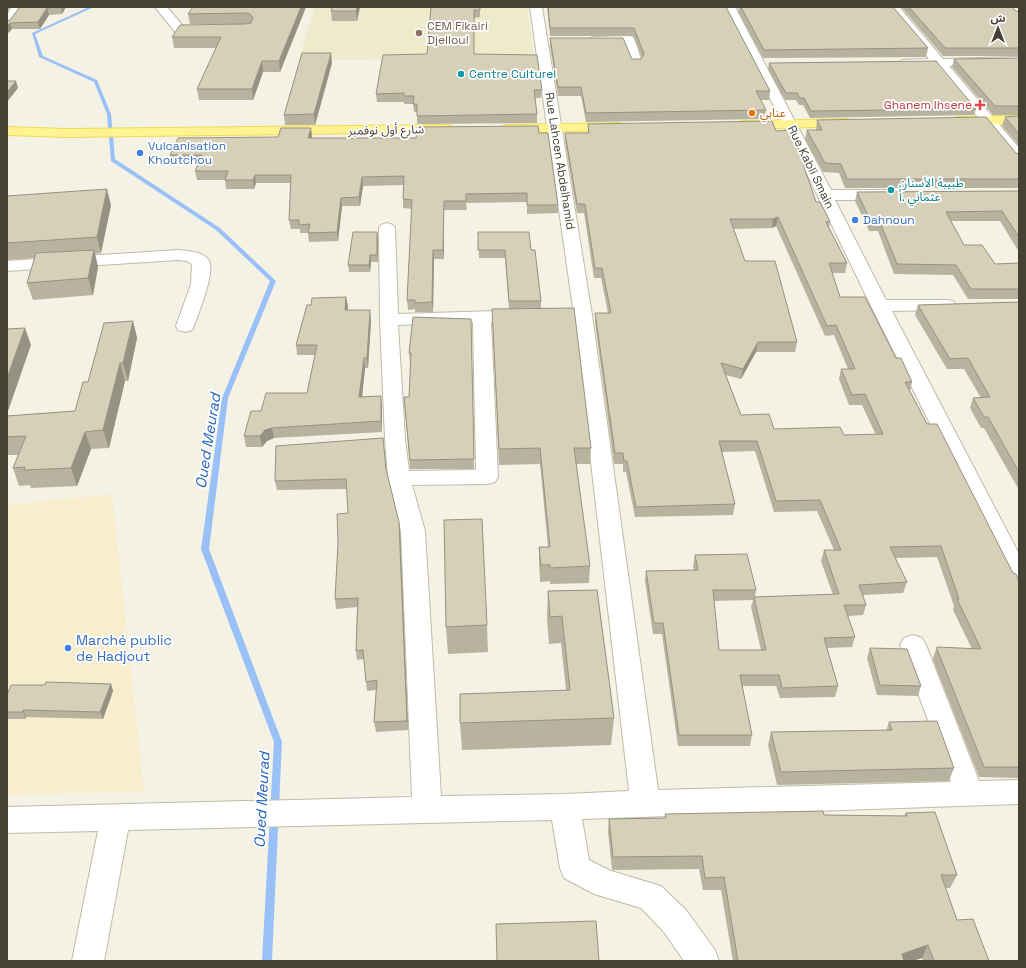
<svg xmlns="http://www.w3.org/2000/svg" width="1026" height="968" font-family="'Space Grotesk','Noto Sans Arabic',sans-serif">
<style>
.commercial{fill:#f8edcd}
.education{fill:#eeebcc}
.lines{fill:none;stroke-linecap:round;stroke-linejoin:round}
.stream{fill:#9ac1f7;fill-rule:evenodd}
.street-casing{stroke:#c0bba6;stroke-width:2}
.primary-casing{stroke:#eedb57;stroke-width:2}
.street{fill:#fff;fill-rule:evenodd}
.primary{fill:#fff392;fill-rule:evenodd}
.wall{fill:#b8b39e;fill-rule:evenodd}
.shaded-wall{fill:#969281}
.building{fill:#d6d0b8;stroke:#969281;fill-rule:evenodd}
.education-dot{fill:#8d6e63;stroke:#fff;stroke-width:1.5}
.culture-dot{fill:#0f9aa8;stroke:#fff;stroke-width:1.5}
.health-dot{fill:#e0444e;stroke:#fff;stroke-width:1.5}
.food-dot{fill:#e8710a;stroke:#fff;stroke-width:1.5}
.shop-dot{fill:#3f7fe0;stroke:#fff;stroke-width:1.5}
.labels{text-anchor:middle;stroke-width:3.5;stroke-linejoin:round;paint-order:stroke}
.far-education-label{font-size:12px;fill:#785e54;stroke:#fff;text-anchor:start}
.far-culture-label{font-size:12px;fill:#0d838f;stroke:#fff;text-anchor:start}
.far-health-label{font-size:12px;fill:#be3a42;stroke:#fff;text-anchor:end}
.far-food-label{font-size:12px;fill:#c56008;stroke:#fff;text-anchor:start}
.far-street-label{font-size:12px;fill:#464233;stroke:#fff}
.far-shop-label{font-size:12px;fill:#366cbe;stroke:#fff;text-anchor:start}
.shop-label{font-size:14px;fill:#366cbe;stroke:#fff;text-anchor:start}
.water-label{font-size:15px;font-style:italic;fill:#2361bc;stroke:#fff}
</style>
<rect width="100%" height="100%" fill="#f4f2e4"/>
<path class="commercial" d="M112,494L144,791L7,795V505Z"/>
<path class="education" d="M314,7H527L535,59L299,60Z"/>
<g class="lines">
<path class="stream" d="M89,7H94L35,34L43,56L97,80L111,114L115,159L220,228L276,281L228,398L209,549L282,742L272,961H262L274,742L201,549L222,398L270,281L216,230L111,161L107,114L94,82L39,57L32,33Z"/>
<defs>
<g id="street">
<path d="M12,7H24L11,26L7,28V15Z"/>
<path d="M155,7H167L183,26H212L214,29L212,32L208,33H176Z"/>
<path d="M530,7H542L592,315L658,790L951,782L900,645L904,638L913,635L922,638L926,645L979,781L1019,780V804L582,819L589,860L611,871L661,886L686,910L715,950L719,961H684L664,932L641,908L594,894L564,878L560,868L552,820L128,830L104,961H72L98,831L7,833V807L412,797L401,531L388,478L385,439L380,320L379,228L381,225L387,223L393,225L395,228L398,314L497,311L503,312L506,316L503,320L491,322L498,477L495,482L487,484L412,485L425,531L441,796L565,794L629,791L574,315ZM473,322L476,470L409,471L405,439L398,325Z"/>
<path d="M723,7H735L831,190H886L891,192L894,195L891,198L886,200H835L886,300H947L953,301L956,305L953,309L947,310L892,311L1019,554V586L1010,583L1007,577L871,306L783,124Z"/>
<path d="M887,7H899L943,59L1019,57V65L949,66L1019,148V162L1014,161L936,66H902L900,63L902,60L929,59Z"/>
<path d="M629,36L633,37L635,40L642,63L640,66H632L624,44L595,45L591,44L589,41L591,38L595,37Z"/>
<path d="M178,250C188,251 200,251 208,259C217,269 198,314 194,326L192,330L185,332L178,330L176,326L191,284L192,264L187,261L178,260L7,271V261Z"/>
</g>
<g id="primary">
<path d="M1019,116V124L958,125L953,124L951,121L953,118L958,117Z"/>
<path d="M846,119L851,120L853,123L851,126L744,129L739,128L737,125L739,122L744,121Z"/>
<path d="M618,123L623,124L625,127L623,130L508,133L503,132L501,129L503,126L508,125Z"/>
<path d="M446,125L451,126L453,129L451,132L66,137L7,135V127L66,129Z"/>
</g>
</defs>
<use href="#street" class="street-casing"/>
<use href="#primary" class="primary-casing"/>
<use href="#street" class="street"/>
<use href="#primary" class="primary"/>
</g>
<g class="wall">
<path d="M20,7H66L62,14L49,15L40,29H12L7,34L10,20Z"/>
<path d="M193,7H306L280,72H263L253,100H199L197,89L216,48H174L172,37L248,24H190L188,14Z"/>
<path d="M332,7H360L357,21H332L331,11Z"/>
<path d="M431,7H480V17L474,18V54L542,90L541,98H535L537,114V123L417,124V112H414L413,104H404V102H377L376,94L427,54Z"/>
<path d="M547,7H726L770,91L769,100H761L766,110L765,119L586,122L581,96H558L550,46V38L632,59H641L642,58L633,36H550Z"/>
<path d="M739,7H893L928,48L926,57L763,58L738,12Z"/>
<path d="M901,7H1012L1016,11L1019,12V56H943Z"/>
<path d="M1019,58V115H993L952,67L954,59Z"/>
<path d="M332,63L315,125H285L284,115Z"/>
<path d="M769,63L976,109L974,115L810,118L803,105H799L796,100H785L768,69Z"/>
<path d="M1019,116V146L1002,126L1005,117Z"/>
<path d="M817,120L1019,154V188H845L839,173L823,172L805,139L807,130H816Z"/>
<path d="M588,124L776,131L806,164L805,170L816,202L830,221L829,228L847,263L845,273H832L840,297L896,358L912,382L910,391L927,424L1013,573L1019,582V778L979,777L933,660V658L937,647L972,649L953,610L954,606L937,557L895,558L907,582L903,593L863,595L866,605L863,615L848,616L855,637L852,647L827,648L838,686L835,697L780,698L776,686H742L752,735L750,746H678L662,634H653L645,581L646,571L694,570L693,566L695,555L756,590L755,597L833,595L821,561L824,550H834L817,511L774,512L755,451L722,452L735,504L733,515L635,517L626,472H623V464H614L595,323V313H608L601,278H594L584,213H577L565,141V133H588ZM776,226L825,336L834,335L848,369H841L839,379L849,405H862L876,435H844L774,429L741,415L726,375L741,379L756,352H795L797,342L745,261L734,229L772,228ZM753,600L751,607L761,650H719L714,601Z"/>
<path d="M539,133L558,205V213L527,214V202L466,203L467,210H444V259H434L433,312H415V309L408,310L407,300L412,209L403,208V199L404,185L363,186L360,206H342L338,241L309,242L308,233H300V229H291L289,220L291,183H256L254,189H226L225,180H197L195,171L198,163H172L170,155L278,137L312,136V138H416Z"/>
<path d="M1019,191V252L1000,221H951L964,245L995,264L1019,263V299H968L953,275L894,274L878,231H869L855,201L857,192Z"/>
<path d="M7,196L111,205L101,253L95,254L98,267L93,295L33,300L27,283L35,258L7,260Z"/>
<path d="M478,232L531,250L541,301V309L591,448L590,464H576L590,566L589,583L550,584V581L540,582L539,563V547H548L540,464L499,465L492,309H509L505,258H479Z"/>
<path d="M378,239V262H371L370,272H349L348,265Z"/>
<path d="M346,297L348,307L347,310L371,320L368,368H365L362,397L381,396L382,432L274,438L267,441L262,447H246L244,436L261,411L307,393L315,355H297L296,345L311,305Z"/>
<path d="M1019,302V490L984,428H981L970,408L973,398H981L964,369H947L915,315L918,305Z"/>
<path d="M471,319L474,469H410L404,397H409L411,363H410L409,353Z"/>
<path d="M133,321L137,338L128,381H125L109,448L91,449L77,486L31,488L30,485L19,486L13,468L18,455H7V416L75,411L88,382Z"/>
<path d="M386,469L399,522L400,531L408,730L376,732L374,722L376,690L367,691L364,659L357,660L356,651L357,607L336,609L335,599L348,513L347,489L277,490L275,481Z"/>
<path d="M597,590L614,718L611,745L462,750L460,723L566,690L561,643L549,644L547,619L548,591Z"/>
<path d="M487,625L488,652L448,654L446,627Z"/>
<path d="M870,648L921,686L918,696L877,695L867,658Z"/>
<path d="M111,684L113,691L103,719L26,717V719H7V695Z"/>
<path d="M889,722L954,768L949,781L777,785L768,745L771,732L886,731Z"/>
<path d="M906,813L957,875L950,888H946L957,920L989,961H923L922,958L912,961H733L721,890H703L699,869L612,870L608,832L609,819L665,818V814L824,815L904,816Z"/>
</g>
<g class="shaded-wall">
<path d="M7,7H10L7,12Z"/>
<path d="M61,7H66L62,14Z"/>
<path d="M301,7H306L280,72L279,61Z"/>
<path d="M357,7H360L357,21L356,11Z"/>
<path d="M47,8L49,15L40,29L38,22Z"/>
<path d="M10,23L12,29L7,34V26Z"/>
<path d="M331,53L332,63L315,125L314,114Z"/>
<path d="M262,61L263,72L253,100L252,89Z"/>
<path d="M16,81L18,88L7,102V92Z"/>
<path d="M311,128L312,136L309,146L308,138Z"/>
<path d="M255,175L256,183L254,189L253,180Z"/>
<path d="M362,177L363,186L360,206L359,197Z"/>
<path d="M107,189L111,205L101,253L97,237Z"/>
<path d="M341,198L342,206L338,241L337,232Z"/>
<path d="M444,201V259L443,250Z"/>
<path d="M778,217L776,226L772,228L773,219Z"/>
<path d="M377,232L378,239V262L377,255Z"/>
<path d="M94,250L98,267L93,295L88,278Z"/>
<path d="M433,250L434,259L433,312L432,302Z"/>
<path d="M370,255L371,262L370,272L369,265Z"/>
<path d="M346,297L348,307L346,320L345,310Z"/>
<path d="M370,310L371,320L368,368L367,358Z"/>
<path d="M133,321L137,338L128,381L123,363Z"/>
<path d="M25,328L31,345L7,414V378Z"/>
<path d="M758,342L756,352L741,379L743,369Z"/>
<path d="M364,358L365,368L361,407L359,397Z"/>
<path d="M120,363L125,381L109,448L103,430Z"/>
<path d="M381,396L382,407V432L381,421Z"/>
<path d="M272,428L274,438L267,441L262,447L260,436L265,430Z"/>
<path d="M85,432L91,449L77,486L71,468Z"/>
<path d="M399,522L400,531L408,730L407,721Z"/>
<path d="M111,684L113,691L103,719L100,712Z"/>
<path d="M23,710L26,717V719L23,712Z"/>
<path d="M928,945L922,958L912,961H899L902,954Z"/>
</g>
<g class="building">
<path d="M20,7H61L47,8L38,22L10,23L7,26V21L10,20Z"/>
<path d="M193,7H301L279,61H262L252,89H197L221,37H172L180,25L245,24L251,23L253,18L250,14L246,13L188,14Z"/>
<path d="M332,7H357L356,11H331Z"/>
<path d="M431,7H480V10H474V54L537,55L542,90H534L537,114L417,116V104H413L414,96H404V93L376,94L383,55L427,54Z"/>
<path d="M548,7H726L770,91H756L766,110L586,113L581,87H558L550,38H623L632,59H641L644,54L634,28H550Z"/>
<path d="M741,7H893L928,48L764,50Z"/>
<path d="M909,7H1012L1016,11L1019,12V48H945Z"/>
<path d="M302,53H331L314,114L284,115Z"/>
<path d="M1019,58V106H995L954,59Z"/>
<path d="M936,61L976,109L811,111L804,98H800L797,93H786L769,63Z"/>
<path d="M7,81H16L7,92Z"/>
<path d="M1019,116V134L1005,117Z"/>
<path d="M986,117L1016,153L1019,154V179H847L841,164L825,163L807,130H822L817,120Z"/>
<path d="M772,121L776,131L790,130L806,164H803L816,202H820L830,221L826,222L847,263H829L840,297H865L896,358H901L912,382H905L927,424H937L1013,573L1016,574L1019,582V767H984L937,649V647L981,649L957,599H959L941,546L890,547L907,582L859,585L866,605H844L855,637L824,638L838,686L782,688L779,675H740L752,735H679L663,623H654L646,571L698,570L695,555L747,554L756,590H713L719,650H766L754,597L839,594L824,550H841L820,500L776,501L757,441H719L735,504L636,507L627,461H624L623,453H615L595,313H611L602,268H595L585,204H577L565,133H589L588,124ZM778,217L827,326L836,325L855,369H841L852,395L865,394L883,434L844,435L840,427L774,429L769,414L741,415L721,363L743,369L758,342H797L775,261H745L730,219H773Z"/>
<path d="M538,126L539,133H548L558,205H527V193L466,194V201H444L443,250H433L432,302L415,303V300H407L412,200L403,199L404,176L362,177L359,197L341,198L337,232L308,233L310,224L299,225V220H289L291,175H255L253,180H225L228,171H195L202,155H170L178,138L278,137L281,128H311L308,138H416L417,127Z"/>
<path d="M107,189L97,237L7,243V196Z"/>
<path d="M1019,191V237L1002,211L946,212L964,245H982L995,264L1019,263V289H971L956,265L897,264L880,222H871L857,192Z"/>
<path d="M353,232H377V255H370L369,265H348Z"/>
<path d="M478,232H529L531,250H535L541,301H509L505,250H478Z"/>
<path d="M94,250L88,278L27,283L36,253Z"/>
<path d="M346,297L345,310H370L367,358H364L359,397L381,396V421L272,428L265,430L260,436H244L251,411H261L266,393H307L317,345H296L307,305H311L312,298Z"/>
<path d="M1019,302V472L988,417H984L973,398L990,397L968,358L950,359L918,305Z"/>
<path d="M574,308L591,448H574L590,566L550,568V565H541L539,547H550L540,448L499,449L492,309Z"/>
<path d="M413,317L471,319L474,459L410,460L404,397H409L411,353H409Z"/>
<path d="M133,321L123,363H120L103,430L85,432L71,468L24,470L25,467L13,468L26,436L7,437V416L75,411L83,382H88L104,323Z"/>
<path d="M25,328L7,378V329Z"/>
<path d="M383,438L386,469L399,522L407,721L374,722L377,680L366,682L363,650L356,651L358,598L335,599L338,543L337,514L348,513L346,479L275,481L276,446Z"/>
<path d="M482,519L487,625L446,627L444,520Z"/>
<path d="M597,590L614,718L460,723V694L570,690L562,616L550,617L548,591Z"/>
<path d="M870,648L907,649L921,686L880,685Z"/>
<path d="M46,682L111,684L100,712L23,710V712H7V695L11,685H45Z"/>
<path d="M937,721L954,768L781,772L771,732L892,730L889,722Z"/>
<path d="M823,811L824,815L907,816L906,813L935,812L957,875H941L957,920L973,919L989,961H934L928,945L902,954L904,961H738L724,877L705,878L702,856L613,857L609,819L666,818L665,814Z"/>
<path d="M596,921L599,961H497L496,924Z"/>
</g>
<circle class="education-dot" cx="419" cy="33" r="4"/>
<g class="culture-dot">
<circle cx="461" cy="74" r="4"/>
<circle cx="891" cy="190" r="4"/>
</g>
<path class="health-dot" d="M978 99h4v4h4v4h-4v4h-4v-4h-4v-4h4z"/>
<circle class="food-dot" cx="752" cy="113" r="4"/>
<g class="shop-dot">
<circle cx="140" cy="153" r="4"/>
<circle cx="855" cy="220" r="4"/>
<circle cx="68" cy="648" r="4"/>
</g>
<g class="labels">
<g class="far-education-label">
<text x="427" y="30">CEM Fikairi<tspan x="427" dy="14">Djelloul</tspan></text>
</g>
<g class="far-culture-label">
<text x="469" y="78">Centre Culturel</text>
<text x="899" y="187">طبيبة الأسنان<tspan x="899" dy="14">عثماني .أ</tspan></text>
</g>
<g class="far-health-label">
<text x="972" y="109">Ghanem Ihsene</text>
</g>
<g class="far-food-label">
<text x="760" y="117">عنابي</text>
</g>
<g class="far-street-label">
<text transform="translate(386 130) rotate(-1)" y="4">شارع أول نوفمبر</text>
<text transform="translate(560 161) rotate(81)" y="4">Rue Lahcen Abdelhamid</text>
<text transform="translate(811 167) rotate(64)" y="4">Rue Kabli Smain</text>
</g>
<g class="far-shop-label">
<text x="148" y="150">Vulcanisation<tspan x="148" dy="14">Khoutchou</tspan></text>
<text x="863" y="224">Dahnoun</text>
</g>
<g class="shop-label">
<text x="76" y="645">Marché public<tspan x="76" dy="16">de Hadjout</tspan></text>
</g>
<g class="water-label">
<text transform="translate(208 441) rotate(-81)" y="5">Oued Meurad</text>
<text transform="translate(262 800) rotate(-87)" y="5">Oued Meurad</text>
</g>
</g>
<rect width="1026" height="968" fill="none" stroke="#464233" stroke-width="16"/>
<g transform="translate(998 28)" stroke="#ffffff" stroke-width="3" paint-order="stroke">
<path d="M0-3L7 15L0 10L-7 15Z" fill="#464233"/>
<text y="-6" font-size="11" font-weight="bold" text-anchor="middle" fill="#464233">ش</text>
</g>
</svg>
